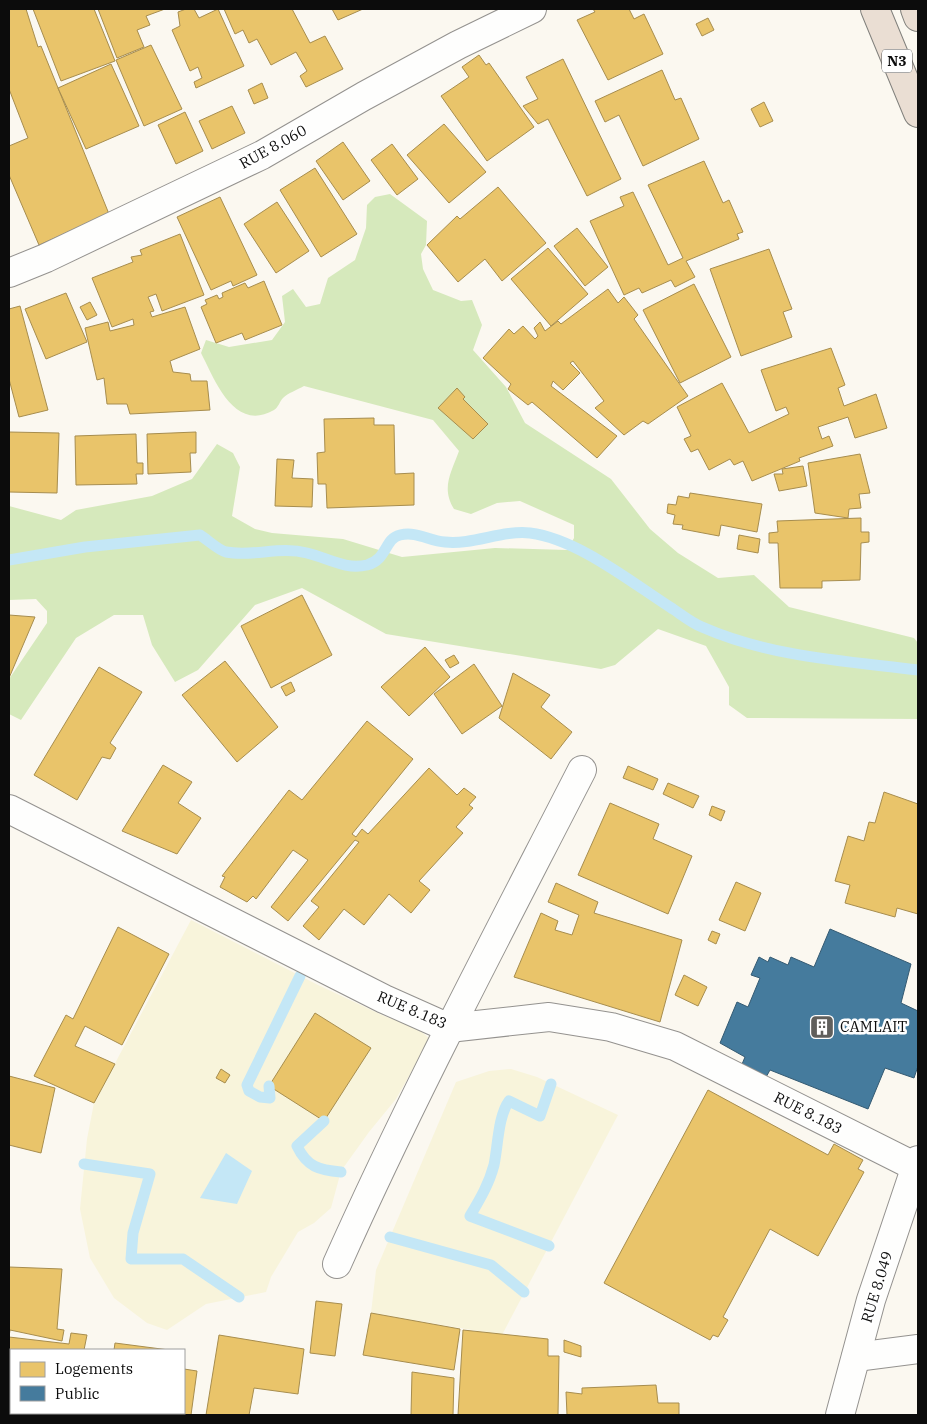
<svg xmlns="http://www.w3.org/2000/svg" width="927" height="1424" font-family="'IBM Plex Serif',serif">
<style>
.farmland{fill:#f8f4db}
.forest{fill:#d6e9bc}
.water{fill:#c4e7f6}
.homes{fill:#e9c46a;stroke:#a78d4e}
.public{fill:#457b9d;stroke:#345a72}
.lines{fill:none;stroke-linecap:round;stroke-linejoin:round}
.stream{stroke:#c4e7f6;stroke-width:11}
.street-casing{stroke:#94928f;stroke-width:30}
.highway-casing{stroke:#81807c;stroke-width:30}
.street{stroke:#fefefd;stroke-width:28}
.highway{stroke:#eaded3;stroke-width:28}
.labels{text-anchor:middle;stroke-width:5;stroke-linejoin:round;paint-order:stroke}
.shield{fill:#fff;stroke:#555;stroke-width:1}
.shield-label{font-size:14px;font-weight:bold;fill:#0c0c0c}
.street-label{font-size:15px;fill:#0c0c0c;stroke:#fff}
.poi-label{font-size:15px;fill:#0c0c0c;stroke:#fff;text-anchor:start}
</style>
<rect width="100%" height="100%" fill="#fbf8f0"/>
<g class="farmland">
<path d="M191,920L318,985L384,1016L417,1028L430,1039L396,1099L369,1132L341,1171L331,1208L314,1223L298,1232L271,1277L266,1292L206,1304L167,1330L147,1323L114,1298L90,1258L80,1209L87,1139L94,1103Z"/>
<path d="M511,1069L537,1077L618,1115L502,1335L371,1313L376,1270L456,1082L489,1071Z"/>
</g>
<path class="forest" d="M390,194L427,221L426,245L421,254L423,269L433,290L461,301L472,300L482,325L473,350L506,387L525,423L611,479L650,529L678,553L718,578L754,575L789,607L914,638L918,643V719L747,718L729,705V687L706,646L658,629L615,665L601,669L386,634L302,588L255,605L198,670L175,682L152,645L143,615H114L76,638L21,720L9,714V679L47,623V611L36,599L9,600V506L61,520L76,510L152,496L192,479L217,444L233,453L240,467L232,516L255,529L272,533L343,539L402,557L495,548L567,550L574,538V525L520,501L497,503L471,514L454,509C441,488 451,473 459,451L433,420L304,386C297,390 288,393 283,398C280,401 278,408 274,410C234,433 215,380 201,353L206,340L229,347L272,340L285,322L282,296L293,289L306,307L320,304L328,278L355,260L366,228L367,205L375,197Z"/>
<path class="water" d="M226,1153L252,1171L237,1204L200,1198Z"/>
<g class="homes">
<path d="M9,9H26L38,47L41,46L109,214L39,245L9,175V146L28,138L9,89Z"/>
<path d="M33,9H94L115,61L61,81Z"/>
<path d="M98,9H165L146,16L150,25L137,30L144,47L117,58Z"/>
<path d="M186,9H194L199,18L218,9L244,66L196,88L194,82L202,78L198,67L190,71L172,30L180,26L178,12Z"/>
<path d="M224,9H292L310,43L325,36L343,69L306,87L300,76L307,71L296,52L271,65L257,39L249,43L243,30L235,34Z"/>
<path d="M332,9H363L338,20Z"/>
<path d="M593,9H629L634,19L644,14L663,54L608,80L577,20L595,12Z"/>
<path d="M708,18L714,30L702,36L696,24Z"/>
<path d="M151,45L182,109L144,126L116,60Z"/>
<path d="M479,55L486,65L489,63L534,127L487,161L441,96L469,77L462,67Z"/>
<path d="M563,59L621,179L587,196L548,119L538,124L523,106L538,99L526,77Z"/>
<path d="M111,64L139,126L86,149L58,88Z"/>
<path d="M662,70L675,100L681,98L699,139L643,166L619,115L605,122L595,101Z"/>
<path d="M262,83L268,98L254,104L248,90Z"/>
<path d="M764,102L773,121L760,127L751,109Z"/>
<path d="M232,106L245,133L212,149L199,121Z"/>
<path d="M185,112L203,151L176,164L158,125Z"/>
<path d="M444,124L486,172L449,203L407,155Z"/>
<path d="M343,142L370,181L343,200L316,161Z"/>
<path d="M392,144L418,179L397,195L371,160Z"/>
<path d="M704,161L723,203L729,200L743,232L737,234L739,239L686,261L695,277L675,287L671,280L642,293L639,288L624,295L590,221L624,206L620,197L633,192L668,265L683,258L648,185Z"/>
<path d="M315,168L357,234L321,257L280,190Z"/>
<path d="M498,187L546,243L502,281L485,259L458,282L427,245L457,216L460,219Z"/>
<path d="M220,197L257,275L233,286L231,281L211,290L177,217Z"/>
<path d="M277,202L309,251L276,273L244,224Z"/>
<path d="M577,228L608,267L585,286L554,246Z"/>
<path d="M180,234L204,295L162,311L156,294L148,297L154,311L150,312L152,317L185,307L200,349L170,361L173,372L190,374L191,381H207L210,410L130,414L127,404H107L104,378L97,380L85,328L108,322L110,331L134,325L133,319L112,327L92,278L133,262L131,257L142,255L140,250Z"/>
<path d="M548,248L588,294L551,326L511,279Z"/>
<path d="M769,249L792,309L783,312L792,337L741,356L710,269Z"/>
<path d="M264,281L282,325L245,340L242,333L216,343L201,307L207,304L205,300L217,295L219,299L223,297L222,293L245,283L248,288Z"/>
<path d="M694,284L731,357L680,383L643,310Z"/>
<path d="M608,289L618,303L624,297L638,315L634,319L688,396L648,424L643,421L624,435L595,408L604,401L573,361L570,363L580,373L563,390L553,381L551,386L617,436L597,458L532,402L528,405L508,389L511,384L483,358L509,329L514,334L523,326L535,339L538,336L534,328L540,322L545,331L558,321L561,324Z"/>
<path d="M66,293L87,342L46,359L25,309Z"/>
<path d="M90,302L97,315L87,320L80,307Z"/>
<path d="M20,306L48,410L19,417L9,379V309Z"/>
<path d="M831,348L845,385L838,388L844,406L876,394L887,428L855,438L848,417L818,427L822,439L829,436L833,446L799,458L800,461L752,481L743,461L734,465L730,459L709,470L698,449L691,452L684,439L691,436L677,407L722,383L749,433L789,414L786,407L776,411L761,370Z"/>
<path d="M457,388L465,397L463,399L488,424L473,439L438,408Z"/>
<path d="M374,418V425H394L395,474L414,473V505L327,508L326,484H318L317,453L325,452L324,419Z"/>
<path d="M9,432L59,433L57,493L9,492Z"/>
<path d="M196,432V453H190L191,472L148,474L147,434Z"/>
<path d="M136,434L137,463H143V474H136L137,484L76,485L75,436Z"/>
<path d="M860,454L870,493L859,494L861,508L849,509L848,518L815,513L808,463Z"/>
<path d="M277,459L294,460L292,478L313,479L312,507L275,506Z"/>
<path d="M803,466L807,486L779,491L774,474H783L782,469Z"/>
<path d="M690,493L762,504L757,532L721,525L719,536L682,529L683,525L673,524L675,515L667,513L668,504L676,505L678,496L689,498Z"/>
<path d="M861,518V532H869V542L861,543L860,580L822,581V588H780L778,543H769V533L778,532L777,521Z"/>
<path d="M739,535L760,539L758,553L737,549Z"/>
<path d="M302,595L332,655L271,688L241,626Z"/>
<path d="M9,615L35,617L9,678Z"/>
<path d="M425,647L450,677L409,716L381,687Z"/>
<path d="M454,655L459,663L450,668L445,660Z"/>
<path d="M225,661L278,727L237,762L182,695Z"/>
<path d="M474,664L502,706L462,734L434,694Z"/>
<path d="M99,667L142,692L110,743L116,748L110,759L102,757L77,800L34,775Z"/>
<path d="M513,673L550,695L541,707L572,732L551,759L499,718Z"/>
<path d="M291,682L295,691L286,696L281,687Z"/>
<path d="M367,721L413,759L352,834L356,837L362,829L368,834L429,768L457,795L464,788L476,797L469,805L473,808L456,827L463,833L419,881L430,890L411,913L389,894L364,925L344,909L319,940L303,926L319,907L311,901L359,842L355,840L288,921L271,907L308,860L293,850L256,899L253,896L247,902L220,887L225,877L222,876L289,790L302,800Z"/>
<path d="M163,765L192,782L178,803L201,818L177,854L122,831Z"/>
<path d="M628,766L658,779L653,790L623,778Z"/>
<path d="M668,783L699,796L693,808L663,794Z"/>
<path d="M884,792L918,804V914L897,908L895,917L845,903L850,885L835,881L848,836L864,841L869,822L875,823Z"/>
<path d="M610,803L659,824L653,839L692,856L668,914L578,875Z"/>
<path d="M712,806L725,811L721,821L709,815Z"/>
<path d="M736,882L761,893L745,931L719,920Z"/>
<path d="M556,883L598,902L594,913L682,940L660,1022L514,977L541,913L558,921L555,930L572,935L579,915L548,902Z"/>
<path d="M118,927L169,954L122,1045L85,1026L75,1046L115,1064L94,1103L34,1076L66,1015L73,1019Z"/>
<path d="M712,931L720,934L716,944L708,940Z"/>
<path d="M684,975L707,987L698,1006L675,995Z"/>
<path d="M315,1013L371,1048L324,1121L269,1086Z"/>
<path d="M221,1069L230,1075L225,1083L216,1078Z"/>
<path d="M9,1076L55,1088L41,1153L9,1145Z"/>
<path d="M708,1090L828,1155L834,1144L863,1160L858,1169L864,1172L818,1256L770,1229L723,1317L728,1320L718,1337L713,1335L710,1340L604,1283Z"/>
<path d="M9,1267L62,1269L57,1329L64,1330L62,1341L10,1330L9,1337L69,1344L71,1333L87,1335L84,1350H11V1383H9Z"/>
<path d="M316,1301L342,1304L335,1356L310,1353Z"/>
<path d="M371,1313L460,1329L454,1370L363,1355Z"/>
<path d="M463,1330L548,1339V1356H559L558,1415H458Z"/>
<path d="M219,1335L304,1349L298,1394L254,1388L249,1415H206Z"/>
<path d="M564,1340L581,1346V1357L564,1352Z"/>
<path d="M115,1343L169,1350H114Z"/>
<path d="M184,1369L197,1371L191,1415L136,1413H184Z"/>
<path d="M412,1372L454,1378L453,1415H411Z"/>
<path d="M656,1385L658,1403H679V1415H567L566,1392L582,1394V1388Z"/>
</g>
<path class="public" d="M830,929L911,964L901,1003L918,1011V1066L914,1078L885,1068L868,1109L770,1070L765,1079L740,1069L745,1057L720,1043L737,1002L748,1007L760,978L751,975L759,957L768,962L770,957L788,965L791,957L814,967Z"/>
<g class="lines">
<g class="stream">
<path d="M9,560L85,547L200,535C208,540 218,550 226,552C253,557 280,546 307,553C328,558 345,570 367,565C388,559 384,539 400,535C417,531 429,541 445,542C473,545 502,530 530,533C578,539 632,583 673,609C682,615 692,623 702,627C770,657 846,661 918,670"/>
<path d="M269,1086L270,1098L260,1097L249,1091L247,1085L300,976"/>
<path d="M324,1121L297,1146C307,1167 319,1170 341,1172"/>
<path d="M84,1164L150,1174L133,1233L131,1259H183L239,1297"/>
<path d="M390,1237L491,1265L524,1292"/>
<path d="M549,1246L470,1216C480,1199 489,1184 494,1165C498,1146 498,1116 509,1101L540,1116L551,1084"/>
</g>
<defs>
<g id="street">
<path d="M9,273L46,258L262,155L364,96L458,45L532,9"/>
<path d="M9,809L384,999L449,1028L549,1017L611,1027L675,1046L916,1167"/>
<path d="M337,1264C412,1096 498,934 582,770"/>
<path d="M856,1357L918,1349"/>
<path d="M840,1415L871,1300L918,1160"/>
</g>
<g id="highway">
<path d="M875,9L918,113"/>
<path d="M915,9L918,17"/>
</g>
</defs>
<use href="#street" class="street-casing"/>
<use href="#highway" class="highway-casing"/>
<use href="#street" class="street"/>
<use href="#highway" class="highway"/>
</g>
<defs>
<symbol id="building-square" viewBox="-11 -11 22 22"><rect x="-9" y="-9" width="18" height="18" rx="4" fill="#605f5c" stroke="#fff"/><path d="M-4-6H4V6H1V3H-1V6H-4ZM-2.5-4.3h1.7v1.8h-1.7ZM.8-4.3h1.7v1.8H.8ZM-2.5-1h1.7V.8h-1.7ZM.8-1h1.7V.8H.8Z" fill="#fff"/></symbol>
</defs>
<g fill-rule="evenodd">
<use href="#building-square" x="808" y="1013" width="28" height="28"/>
</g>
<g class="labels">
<rect class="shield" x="882" y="49.5" width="30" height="23" rx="4"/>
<g class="shield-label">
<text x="897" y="66">N3</text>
</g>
<g class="street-label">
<text transform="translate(273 147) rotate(-29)" y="5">RUE 8.060</text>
<text transform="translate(412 1010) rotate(23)" y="5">RUE 8.183</text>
<text transform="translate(808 1113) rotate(27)" y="5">RUE 8.183</text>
<text transform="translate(877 1287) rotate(-73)" y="5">RUE 8.049</text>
</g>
<g class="poi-label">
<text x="840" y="1032">CAMLAIT</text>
</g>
</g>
<rect width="927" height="1424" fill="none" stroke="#0c0c0c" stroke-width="20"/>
<rect x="10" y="1349" width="175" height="65" fill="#ffffff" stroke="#9e9e9e"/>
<rect x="20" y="1362" width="25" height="15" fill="#e9c46a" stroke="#9e9e9e"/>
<text x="55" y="1374" font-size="15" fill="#0c0c0c">Logements</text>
<rect x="20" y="1386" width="25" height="15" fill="#457b9d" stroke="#9e9e9e"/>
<text x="55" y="1399" font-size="15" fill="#0c0c0c">Public</text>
</svg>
